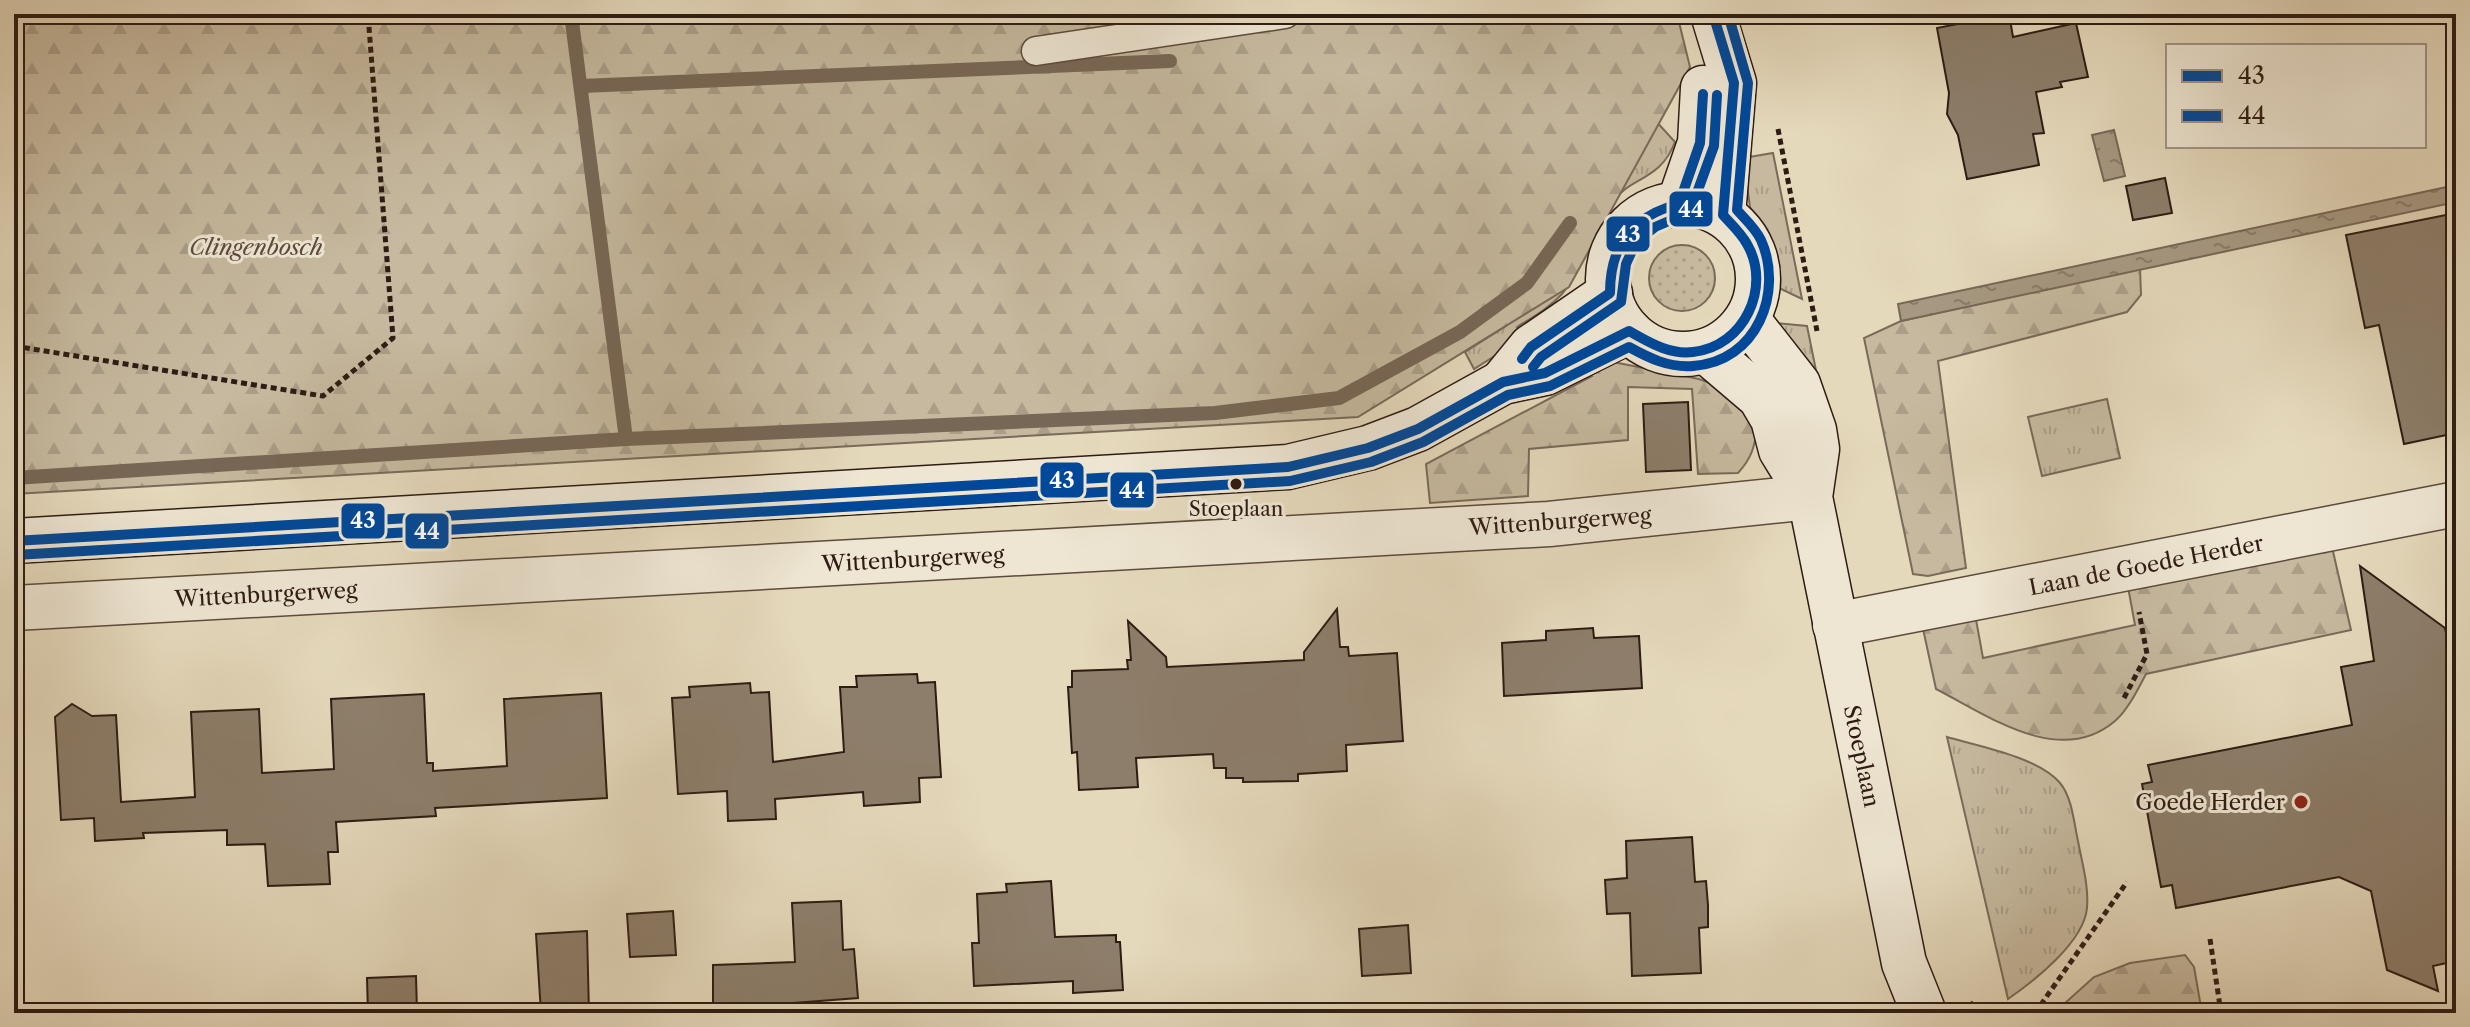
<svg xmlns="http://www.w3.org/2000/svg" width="2470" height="1027" font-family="'Libre Caslon Text',serif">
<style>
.grass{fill:url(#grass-tufts);stroke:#7a6a59;stroke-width:2}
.forest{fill:url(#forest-firs);stroke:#7a6a59;stroke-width:2}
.garden{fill:url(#garden-dots);stroke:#7a6a59;stroke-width:2}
.water{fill:url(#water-ripples);stroke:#776756;stroke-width:2}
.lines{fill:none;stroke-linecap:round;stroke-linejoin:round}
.stream{stroke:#776756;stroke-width:14}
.building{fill:#8d7e6b;stroke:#2e1c13;stroke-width:2}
.lane-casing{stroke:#5c4b3d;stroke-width:31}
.street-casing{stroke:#5c4b3d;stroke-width:47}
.secondary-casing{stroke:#2e1c13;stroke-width:47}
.path{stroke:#2e1c13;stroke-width:5;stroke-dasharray:6 4;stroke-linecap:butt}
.lane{stroke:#eee6d3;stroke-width:28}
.street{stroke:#eee6d3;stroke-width:44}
.secondary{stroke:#eee6d3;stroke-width:44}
.bus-1-casing{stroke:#eee6d3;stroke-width:16}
.bus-2-casing{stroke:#eee6d3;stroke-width:16}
.bus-1{stroke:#004899;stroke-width:10}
.bus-2{stroke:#004899;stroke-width:10}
.bus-dot{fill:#2e1c13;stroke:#eee6d3;stroke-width:3}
.poi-dot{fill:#8f2418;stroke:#eee6d3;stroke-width:3}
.labels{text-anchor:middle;stroke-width:6;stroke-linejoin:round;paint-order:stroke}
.bus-label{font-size:20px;fill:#2e1c13;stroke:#eee6d3}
.park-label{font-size:22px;font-style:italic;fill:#5c4b3d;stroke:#eee6d3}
.street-label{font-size:22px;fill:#2e1c13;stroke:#eee6d3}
.poi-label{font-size:22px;fill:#2e1c13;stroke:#eee6d3;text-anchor:end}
.line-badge{stroke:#eee6d3;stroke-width:3}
.badge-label{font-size:22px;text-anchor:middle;font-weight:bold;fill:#fff}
</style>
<defs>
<pattern id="grass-tufts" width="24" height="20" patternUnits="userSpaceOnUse" patternTransform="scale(2)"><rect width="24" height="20" fill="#c6b99f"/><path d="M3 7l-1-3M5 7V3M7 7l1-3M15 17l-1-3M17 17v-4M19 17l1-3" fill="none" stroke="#aa9e88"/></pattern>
<pattern id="forest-firs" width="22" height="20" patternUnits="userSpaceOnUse" patternTransform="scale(2)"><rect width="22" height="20" fill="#c6b99f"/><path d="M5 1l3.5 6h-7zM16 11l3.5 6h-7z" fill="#aa9e88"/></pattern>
<pattern id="garden-dots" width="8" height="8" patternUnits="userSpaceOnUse" patternTransform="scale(2)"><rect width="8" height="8" fill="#c6b99f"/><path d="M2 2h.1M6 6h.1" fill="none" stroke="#aa9e88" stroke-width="1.8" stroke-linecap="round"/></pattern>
<pattern id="water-ripples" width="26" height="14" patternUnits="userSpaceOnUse" patternTransform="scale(2)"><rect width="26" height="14" fill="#a79983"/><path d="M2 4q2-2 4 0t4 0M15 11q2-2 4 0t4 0" fill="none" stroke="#887c6a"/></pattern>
</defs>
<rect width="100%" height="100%" fill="#e5d9bc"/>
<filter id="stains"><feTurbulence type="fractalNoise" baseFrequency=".0025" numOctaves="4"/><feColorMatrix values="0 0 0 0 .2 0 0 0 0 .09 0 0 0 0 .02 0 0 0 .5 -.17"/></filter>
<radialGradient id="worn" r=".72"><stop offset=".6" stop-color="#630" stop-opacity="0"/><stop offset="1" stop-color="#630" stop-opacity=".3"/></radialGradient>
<g class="grass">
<path d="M1654,119L1675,142C1660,181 1632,176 1613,201C1593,229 1585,267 1562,294C1549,308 1533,317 1517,327L1523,338L1474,369L1465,352L1506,326Z"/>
<path d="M1773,153L1802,299L1779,288L1775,259L1750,207L1743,158Z"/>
<path d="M1776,323L1807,326L1822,400Z"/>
<path d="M2107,399L2120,458L2042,476L2028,417Z"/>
<path d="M1947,737C1978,746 2038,757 2060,783C2072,797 2074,823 2078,841C2082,863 2089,886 2087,908C2084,942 2034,981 2008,999Z"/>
</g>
<g class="forest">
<path d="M14,14H1677L1690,67L1569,287L1358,417L14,494Z"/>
<path d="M2140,268L2141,295L2127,312L1938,361L1966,568L1928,576L1913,574L1864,338L1901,321Z"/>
<path d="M1608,361L1699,379L1728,390L1757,427C1755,447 1751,459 1738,473L1698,474L1692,389L1628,387V440L1529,449L1528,496L1430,503L1426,464L1592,376L1586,365Z"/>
<path d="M2332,547L2351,630L2146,674C2138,689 2128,710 2115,721C2060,768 1989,716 1936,689L1922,624L1975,614L1983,658L2135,625L2128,587Z"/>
<path d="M2185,955L2194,967L2202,1013H2054L2094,977L2130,963Z"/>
</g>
<circle class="garden" cx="1682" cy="278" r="33"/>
<g class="water">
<path d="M2114,130L2125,176L2104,181L2092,135Z"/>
<path d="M2456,185V202L1901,321L1898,304Z"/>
</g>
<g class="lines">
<g class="stream">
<path d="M571,14L626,439"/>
<path d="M582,86L1170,61"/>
<path d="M14,478L626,439L1215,413L1339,398L1460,332L1527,283L1570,223"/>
</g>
</g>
<g class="building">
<path d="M2009,14L2013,37L2076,23L2088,77L2060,82L2062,87L2036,92L2044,133L2033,134L2039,165L1967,179L1958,135L1947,114L1949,93L1937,28Z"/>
<path d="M2165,178L2172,213L2133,220L2126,186Z"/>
<path d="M2456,213V433L2404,444L2379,325L2365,328L2346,235Z"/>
<path d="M1688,402L1691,470L1646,472L1643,404Z"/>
<path d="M2360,566L2445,628L2456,684V961L2433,966L2438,991L2387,970L2371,891L2339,877L2176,908L2172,885L2161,887L2142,784L2152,782L2148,765L2352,725L2341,667L2374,661Z"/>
<path d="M1337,609L1340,647H1348L1349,656L1397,653L1403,741L1346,745L1347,771L1298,774V781L1243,782V778H1226V768H1214L1213,754L1136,758L1138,787L1079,790L1077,752L1072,753L1068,687H1072V671L1128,669L1127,660H1131L1128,621L1166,657L1167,667L1304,660V652Z"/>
<path d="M1593,628L1594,638L1639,636L1642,688L1504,696L1502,643L1546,640V631Z"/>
<path d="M917,674L918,683L935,682L941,777L919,778L920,802L864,806L863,792L775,799L776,819L728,821L727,791L678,794L672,698L690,697L689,687L750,683L751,693L769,692L773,762L844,752L840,687H857L856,676Z"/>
<path d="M601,693L607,798L435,808L436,816L336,822L338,852H328L330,884L268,886L265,844L227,845V830L143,833L144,838L95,841L94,818L61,820L55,717L72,704L92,716L116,715L121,802L195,797L191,712L259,709L262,773L334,769L331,699L424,694L427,763H433V771L507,766L504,699Z"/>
<path d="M1692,837L1695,882L1706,881L1708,905V927L1699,928L1701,973L1632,976L1630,913L1607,914L1605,880L1627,878L1626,841Z"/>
<path d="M1051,881L1055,937L1116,935V942H1120L1123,990L1073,993V981L974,986L972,943H979L977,894L1007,892L1006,884Z"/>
<path d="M841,901L843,950L854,949L858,998L768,1005V1013H713V965L795,962L792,903Z"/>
<path d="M673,911L676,955L630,957L627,914Z"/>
<path d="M1408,925L1411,973L1362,976L1359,929Z"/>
<path d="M587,931L589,1013H541L536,934Z"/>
<path d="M416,976L417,1013H368L367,978Z"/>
</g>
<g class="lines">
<defs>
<path id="lane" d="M1036,51L1285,14"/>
<g id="street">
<path d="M14,608L1549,524L1810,497"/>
<path d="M1835,625L2456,504"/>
</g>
<g id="secondary">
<path d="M1713,14L1734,83L1723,215"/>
<path d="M1679,204L1700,143L1703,88"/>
<circle cx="1683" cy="279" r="75"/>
<path d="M1747,319L1798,384L1814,430L1817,449L1810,497L1904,963L1924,1013"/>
<path d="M1706,351L1760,397L1773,419L1781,450L1810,497"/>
<path d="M1504,380L1531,347L1610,293"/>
<path d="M14,541L1288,467L1368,448L1418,429L1503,382L1545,373L1629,331"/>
</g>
</defs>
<use href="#lane" class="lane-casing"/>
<use href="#street" class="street-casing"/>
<use href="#secondary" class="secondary-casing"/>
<g class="path">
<path d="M1778,129L1817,331"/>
<path d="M14,346L323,396L393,338L368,14"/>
<path d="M2124,698L2147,654L2139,612"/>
<path d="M2210,939L2221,1013"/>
<path d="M1970,1002L1976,1013"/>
<path d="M2035,1013L2127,882"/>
</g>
<use href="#lane" class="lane"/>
<use href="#street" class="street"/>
<use href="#secondary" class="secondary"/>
<defs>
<g id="bus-1">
<path d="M1522,359L1531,347L1610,293C1610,245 1632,216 1679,204L1700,143L1703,94"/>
<path d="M14,541L1288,467L1368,448L1418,429L1503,382L1545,373L1629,331C1649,342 1669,355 1693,352C1744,347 1772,287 1747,244C1741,233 1731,224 1723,215L1734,83L1713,14"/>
</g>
<g id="bus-2">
<path d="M1533,367L1541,357L1621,302L1626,264L1636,242L1655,227L1690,212L1714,146L1717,95"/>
<path d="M15,555L1290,481L1371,462L1423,442L1508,395L1550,386L1629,347C1649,358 1669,368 1693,366C1757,362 1784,292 1761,240C1756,229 1745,219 1737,210L1748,83L1728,14"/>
</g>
</defs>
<use href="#bus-1" class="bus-1-casing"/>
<use href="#bus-2" class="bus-2-casing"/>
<use href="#bus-1" class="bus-1"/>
<use href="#bus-2" class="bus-2"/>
</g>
<circle class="bus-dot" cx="1236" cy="484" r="7"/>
<circle class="poi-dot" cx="2301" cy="802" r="8"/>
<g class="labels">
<g class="bus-label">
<text x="1236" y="516">Stoeplaan</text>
</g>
<g class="park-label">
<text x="256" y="255">Clingenbosch</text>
</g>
<g class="street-label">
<text transform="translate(1560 521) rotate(-4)" y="8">Wittenburgerweg</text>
<text transform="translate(913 559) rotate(-3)" y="8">Wittenburgerweg</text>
<text transform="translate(2146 565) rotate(-11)" y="8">Laan de Goede Herder</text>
<text transform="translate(266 594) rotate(-3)" y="8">Wittenburgerweg</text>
<text transform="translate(1862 756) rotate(78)" y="8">Stoeplaan</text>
</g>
<g class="poi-label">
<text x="2285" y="810">Goede Herder</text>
</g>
</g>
<g class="line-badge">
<rect x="1668" y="190" width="46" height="38" rx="8" fill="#004899"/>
<rect x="1605" y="215" width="46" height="38" rx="8" fill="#004899"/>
<rect x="1039" y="461" width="46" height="38" rx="8" fill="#004899"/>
<rect x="1109" y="471" width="46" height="38" rx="8" fill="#004899"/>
<rect x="340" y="502" width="46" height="38" rx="8" fill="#004899"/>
<rect x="404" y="512" width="46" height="38" rx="8" fill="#004899"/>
</g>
<g class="badge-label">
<text x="1691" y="217">44</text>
<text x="1628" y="242">43</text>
<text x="1062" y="488">43</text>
<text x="1132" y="498">44</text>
<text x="363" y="528">43</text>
<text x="427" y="539">44</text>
</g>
<rect width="2470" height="1027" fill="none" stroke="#e5d9bc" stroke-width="48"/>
<rect x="16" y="16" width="2438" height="995" fill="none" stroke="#2e1c13" stroke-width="4"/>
<rect x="24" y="24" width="2422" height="979" fill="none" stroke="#2e1c13" stroke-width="2"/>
<rect x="2166" y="44" width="260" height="104" fill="#eee6d3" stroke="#a19586" stroke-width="2"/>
<rect x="2182" y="70" width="40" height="12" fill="#004899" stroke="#a19586" stroke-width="2"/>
<text x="2238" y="84" font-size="24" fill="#2e1c13">43</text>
<rect x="2182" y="110" width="40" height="12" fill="#004899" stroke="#a19586" stroke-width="2"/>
<text x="2238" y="124" font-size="24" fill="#2e1c13">44</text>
<rect width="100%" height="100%" filter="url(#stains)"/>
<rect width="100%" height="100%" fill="url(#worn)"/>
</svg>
